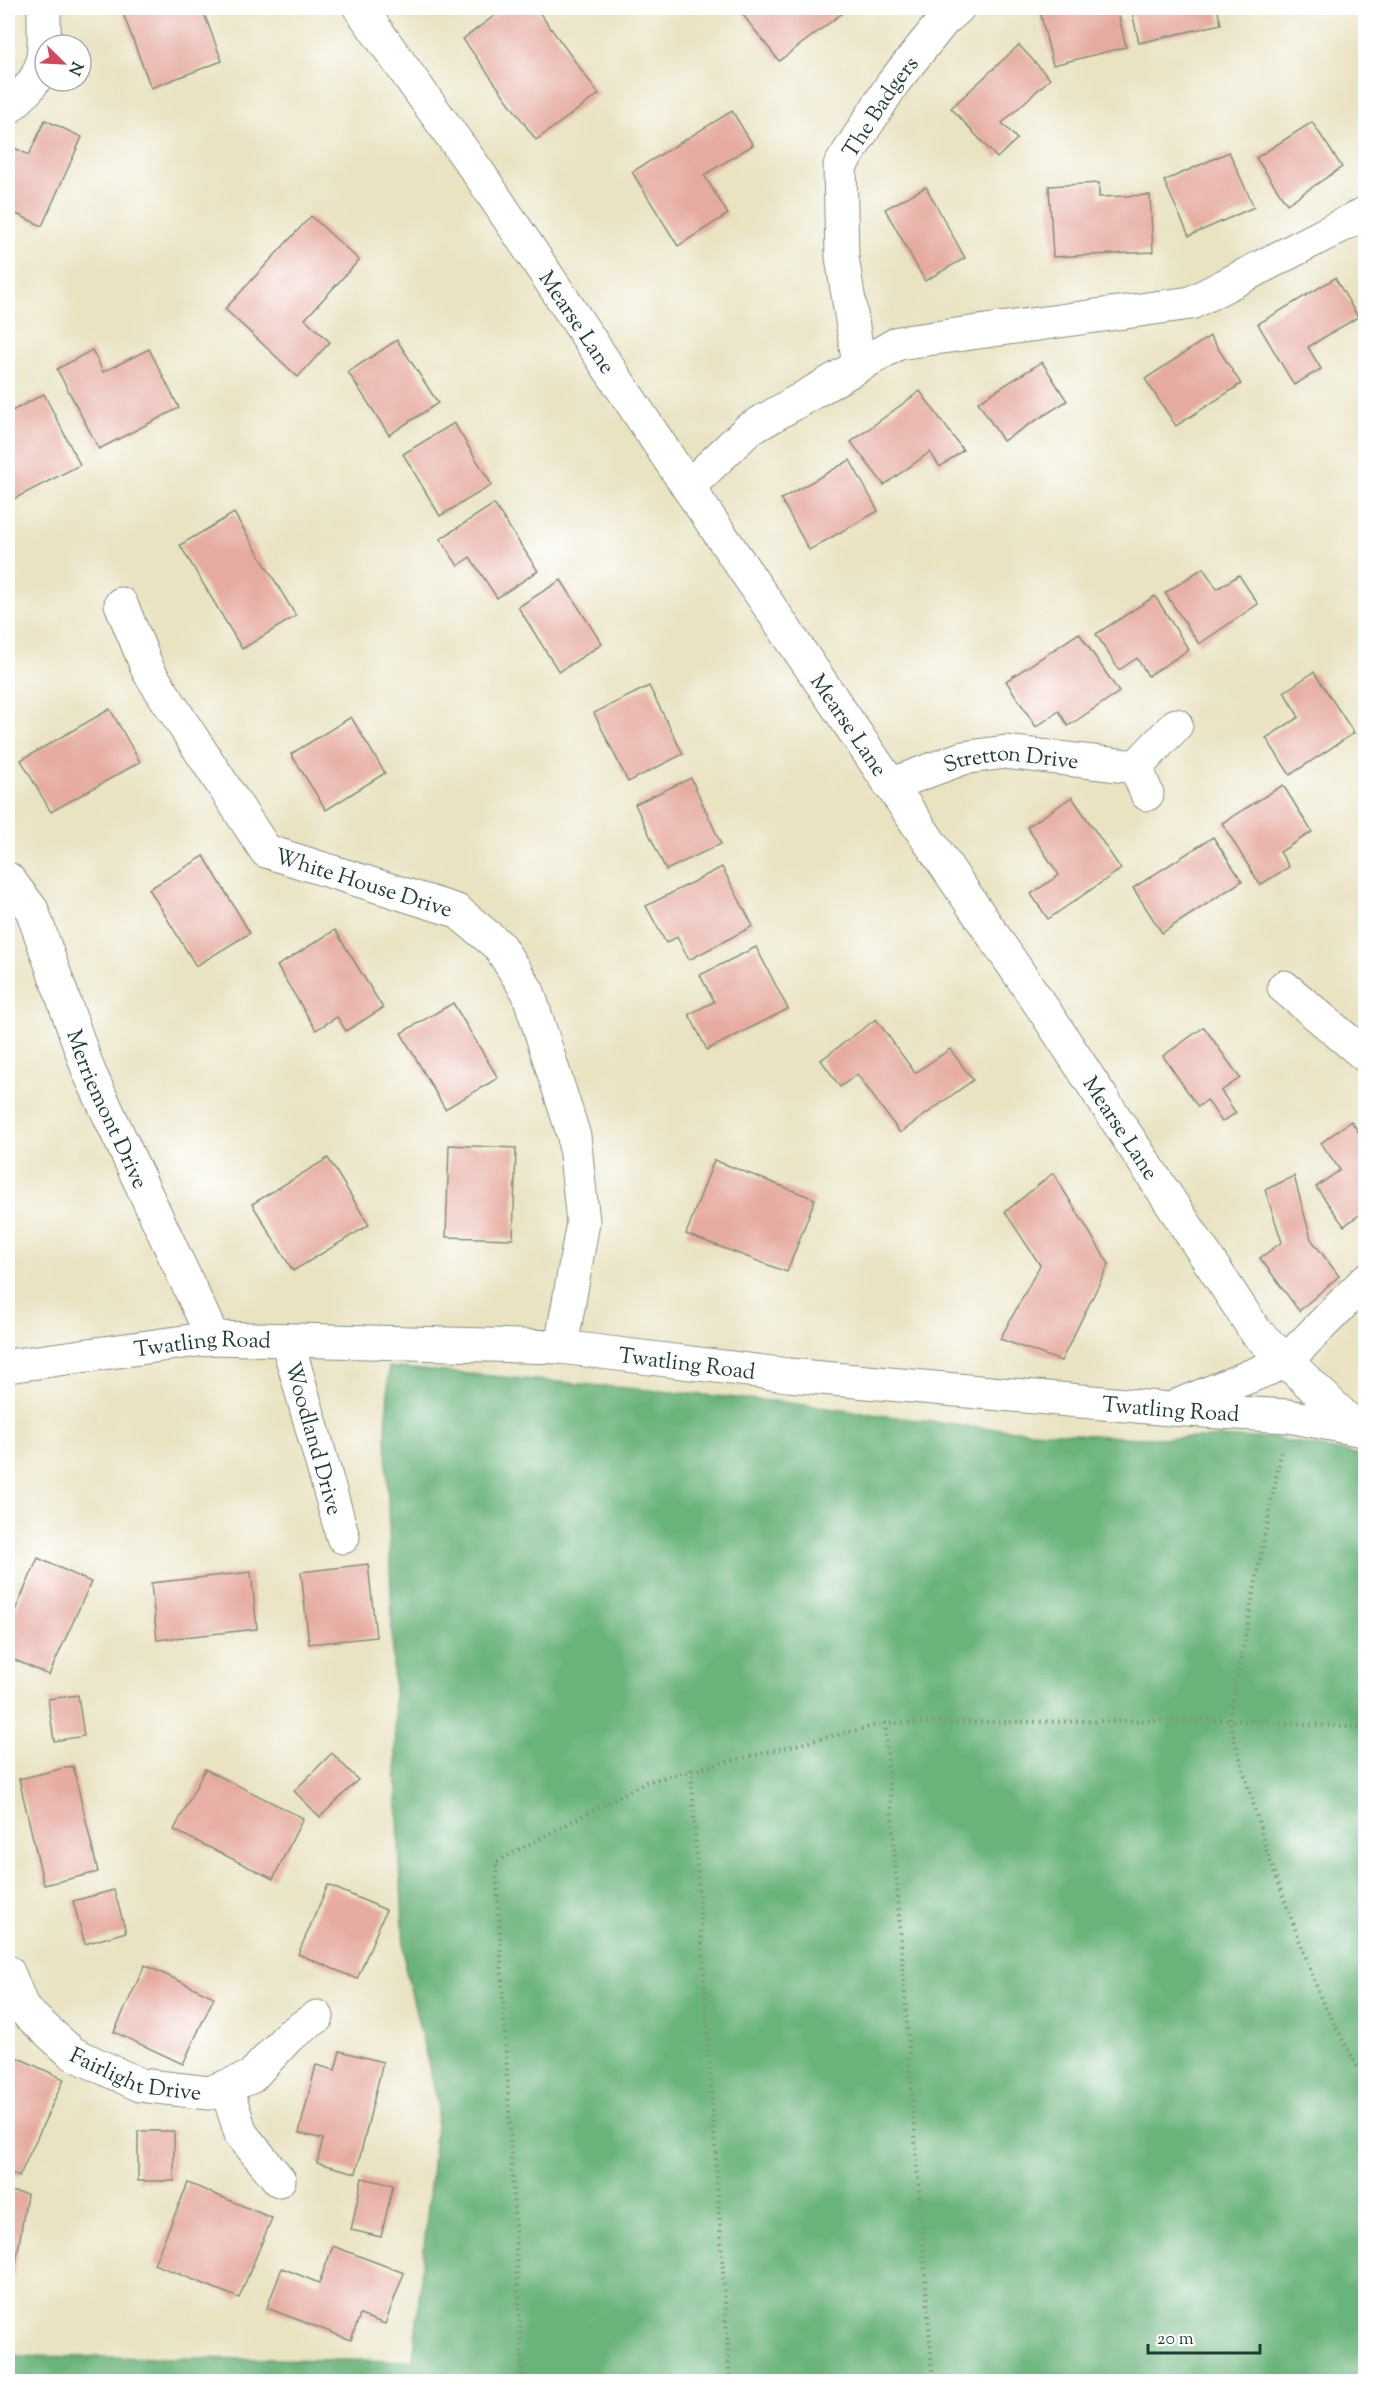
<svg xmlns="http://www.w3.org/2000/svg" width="1373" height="2389" font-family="'Sorts Mill Goudy',serif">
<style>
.forest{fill:#6bb47b;stroke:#457858;stroke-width:1.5}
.building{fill:#e6aba0}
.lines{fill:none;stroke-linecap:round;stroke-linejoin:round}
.minor-casing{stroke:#84907b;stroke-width:35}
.path{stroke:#84907b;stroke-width:4;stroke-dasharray:1.5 4.5;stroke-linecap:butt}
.minor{stroke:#fff;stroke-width:33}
.labels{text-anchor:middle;stroke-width:4.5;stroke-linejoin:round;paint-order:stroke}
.street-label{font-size:22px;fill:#1f3d34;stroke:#fff}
</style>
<rect width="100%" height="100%" fill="#fff"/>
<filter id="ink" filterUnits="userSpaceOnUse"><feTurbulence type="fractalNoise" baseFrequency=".0167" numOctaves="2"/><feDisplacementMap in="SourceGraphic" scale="12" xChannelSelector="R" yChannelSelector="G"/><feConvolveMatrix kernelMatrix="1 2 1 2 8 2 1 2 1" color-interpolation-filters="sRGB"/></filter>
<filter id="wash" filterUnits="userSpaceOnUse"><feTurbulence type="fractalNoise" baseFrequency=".008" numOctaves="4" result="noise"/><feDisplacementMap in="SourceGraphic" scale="24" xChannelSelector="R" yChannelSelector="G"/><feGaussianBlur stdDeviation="1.35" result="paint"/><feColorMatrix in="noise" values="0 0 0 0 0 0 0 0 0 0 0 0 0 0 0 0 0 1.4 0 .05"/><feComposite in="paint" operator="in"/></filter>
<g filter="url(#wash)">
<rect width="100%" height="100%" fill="#e9e3c2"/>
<path class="forest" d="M389,1367L781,1402L970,1427L1136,1438H1273L1365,1456V2381H8V2356L413,2361L438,2104L405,1967L398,1819L386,1435Z"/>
<g id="blocks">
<g class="building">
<path d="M121,8H202L222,61L151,88Z"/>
<path d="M505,8H536L599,94L536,140L463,39Z"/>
<path d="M753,8H849L779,61L743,15Z"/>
<path d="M1039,8H1117L1126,47L1053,65Z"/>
<path d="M1131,8H1217L1221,24L1139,43Z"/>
<path d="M1019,45L1050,79L1002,123L1017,139L997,158L951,108Z"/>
<path d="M732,111L753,145L704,175L728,214L678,246L632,172Z"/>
<path d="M45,120L82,137L42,226L8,210V145L29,155Z"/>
<path d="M1312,122L1342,167L1287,204L1256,158Z"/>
<path d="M1229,152L1254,207L1189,236L1164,181Z"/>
<path d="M1099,183V197L1150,195L1153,252L1053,257L1049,186Z"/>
<path d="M926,187L965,258L925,281L885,209Z"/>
<path d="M311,216L359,260L305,319L330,342L298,377L225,309Z"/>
<path d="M1335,278L1358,317L1308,347L1321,369L1294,385L1258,324Z"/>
<path d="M1210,336L1241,384L1176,426L1145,379Z"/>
<path d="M397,340L438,403L389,435L348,372Z"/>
<path d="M149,349L179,408L99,449L57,369L92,350L103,372Z"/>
<path d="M1042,362L1067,401L1003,441L978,402Z"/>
<path d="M920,391L963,450L940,467L930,452L884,485L851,442Z"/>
<path d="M44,394L80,465L8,502V413Z"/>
<path d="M454,423L492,485L440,516L403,454Z"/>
<path d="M850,460L878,511L809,550L781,499Z"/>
<path d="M494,504L538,571L497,598L470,557L458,566L440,539Z"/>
<path d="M234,513L296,616L242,649L180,545Z"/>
<path d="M1203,568L1217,589L1239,575L1258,604L1199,644L1165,593Z"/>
<path d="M561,580L602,644L559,672L518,607Z"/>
<path d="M1155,596L1189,650L1148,676L1137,658L1119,670L1096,634Z"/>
<path d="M1079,633L1119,692L1068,726L1059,711L1036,727L1006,681Z"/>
<path d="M1314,672L1354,733L1290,775L1266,738L1299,717L1284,692Z"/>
<path d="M649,686L683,754L628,782L594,713Z"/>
<path d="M110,709L140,762L51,812L21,760Z"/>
<path d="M351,717L385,773L326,810L291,754Z"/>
<path d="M691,778L721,844L666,870L635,804Z"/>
<path d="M1283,785L1312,832L1280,852L1289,867L1260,885L1222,823Z"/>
<path d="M1072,797L1121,869L1048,919L1031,894L1059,875L1027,827Z"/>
<path d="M1213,837L1242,881L1162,933L1133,888Z"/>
<path d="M204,856L250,933L196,966L149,889Z"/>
<path d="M722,867L753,926L689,960L677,937L666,943L646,906Z"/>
<path d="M335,930L383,1008L346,1031L337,1017L316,1030L277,966Z"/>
<path d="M756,947L788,1009L707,1050L689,1014L714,1002L700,975Z"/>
<path d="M453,1003L498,1078L445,1109L401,1033Z"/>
<path d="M876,1019L915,1073L950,1049L973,1080L900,1133L857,1074L840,1087L821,1060Z"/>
<path d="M1204,1027L1240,1078L1221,1091L1236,1113L1222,1122L1207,1100L1198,1107L1163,1056Z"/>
<path d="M1351,1121L1366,1142V1210L1344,1226L1316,1187L1340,1170L1321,1143Z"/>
<path d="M449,1145L516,1148L513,1239L446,1237Z"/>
<path d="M328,1158L369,1225L293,1271L252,1204Z"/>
<path d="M714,1160L815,1199L787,1272L686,1234Z"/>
<path d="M1053,1173L1109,1264L1061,1361L1000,1339L1040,1265L1005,1212Z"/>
<path d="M1294,1176L1311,1239L1339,1276L1299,1311L1260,1258L1282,1242L1265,1190Z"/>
<path d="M38,1558L91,1582L49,1675L8,1657V1627Z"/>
<path d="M368,1564L376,1637L309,1644L301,1572Z"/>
<path d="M251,1572L257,1629L157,1640L151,1583Z"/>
<path d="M78,1695L84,1736L54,1741L48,1699Z"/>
<path d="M332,1753L358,1780L320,1817L294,1791Z"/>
<path d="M73,1766L98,1872L44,1885L19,1779Z"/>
<path d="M205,1769L303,1818L273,1879L174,1830Z"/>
<path d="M328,1885L386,1910L357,1979L298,1954Z"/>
<path d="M114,1890L126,1932L85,1944L73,1901Z"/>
<path d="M145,1965L214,1997L183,2064L114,2032Z"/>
<path d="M340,2051L383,2062L356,2173L317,2163L323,2139L299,2133L316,2065L335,2070Z"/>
<path d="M8,2053L64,2079L19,2177L8,2171Z"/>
<rect x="138" y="2131" width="36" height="50"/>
<path d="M362,2178L393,2185L381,2237L351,2230Z"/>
<path d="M188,2183L272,2218L239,2298L154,2264Z"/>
<path d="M8,2191L27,2194L14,2276L8,2275Z"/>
<path d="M333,2246L404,2273L385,2324L360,2315L351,2340L267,2308L282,2268L319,2283Z"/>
</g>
</g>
</g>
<g filter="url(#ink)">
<use href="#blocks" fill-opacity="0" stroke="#84907b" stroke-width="1.5"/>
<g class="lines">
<defs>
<g id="minor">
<path id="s1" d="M360,8L480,175L688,487L1046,1013L1256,1332L1356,1428"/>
<path d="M8,108C48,75 44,61 44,12L46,8"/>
<path id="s2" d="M859,365L842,257L840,166L893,83L943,21L958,8"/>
<path d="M688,487L748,430L898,343L1191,303L1366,213"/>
<path id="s3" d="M121,604L149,672L266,851L457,911L499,946L528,992L574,1136L583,1222L561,1347"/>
<path id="s4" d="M890,785L963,758L1005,752L1136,767"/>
<path d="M1147,794L1136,767L1176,725"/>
<path id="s5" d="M8,879L32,910L89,1072L213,1338"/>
<path d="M1284,987L1366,1056"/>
<path id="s6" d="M287,1340L343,1537"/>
<path id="s7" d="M8,1366L213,1338L561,1347L788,1375L1170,1409L1288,1416L1358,1429"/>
<path d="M1179,1405L1285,1362L1366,1280"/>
<path id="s8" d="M8,1972L23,2009L72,2053L140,2085L209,2093L251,2077L289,2036L317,2017"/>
<path d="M222,2088L232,2105L241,2134L279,2180"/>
</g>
</defs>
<use href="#minor" class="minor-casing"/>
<g class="path">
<path d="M1281,1452L1229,1720L1267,1852L1321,1999L1366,2083"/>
<path d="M885,1723L933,2382"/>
<path d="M691,1769L730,2382"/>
<path d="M523,2382L496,1862L646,1782L885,1723L1229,1720L1366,1728"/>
</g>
<use href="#minor" class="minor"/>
</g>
</g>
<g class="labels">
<g class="street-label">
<text dy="8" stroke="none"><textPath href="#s2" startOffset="272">The Badgers</textPath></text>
<text dy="8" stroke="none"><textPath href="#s1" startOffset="382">Mearse Lane</textPath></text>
<text dy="8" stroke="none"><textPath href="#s1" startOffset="868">Mearse Lane</textPath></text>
<text dy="8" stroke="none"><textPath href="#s4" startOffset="126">Stretton Drive</textPath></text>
<text dy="8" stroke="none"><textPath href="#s3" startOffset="390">White House Drive</textPath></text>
<text dy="8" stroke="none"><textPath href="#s5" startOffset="252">Merriemont Drive</textPath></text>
<text dy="8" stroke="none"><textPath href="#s1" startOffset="1354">Mearse Lane</textPath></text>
<text dy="8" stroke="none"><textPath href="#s7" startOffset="196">Twatling Road</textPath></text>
<text dy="8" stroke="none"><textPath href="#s7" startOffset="682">Twatling Road</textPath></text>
<text dy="8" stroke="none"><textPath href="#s7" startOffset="1168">Twatling Road</textPath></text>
<text dy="8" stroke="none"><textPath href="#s6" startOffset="102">Woodland Drive</textPath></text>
<text dy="8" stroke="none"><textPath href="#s8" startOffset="174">Fairlight Drive</textPath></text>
</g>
</g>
<rect width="1373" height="2389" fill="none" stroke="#fff" stroke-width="30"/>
<g transform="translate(63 63) rotate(114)"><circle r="28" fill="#ffffff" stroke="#a5b1ae" stroke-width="1.5"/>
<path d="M0-4.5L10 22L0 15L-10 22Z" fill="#d1495b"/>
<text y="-9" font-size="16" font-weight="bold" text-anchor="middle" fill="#1f3d34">N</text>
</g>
<path d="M1148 2344v9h112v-9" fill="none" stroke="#1f3d34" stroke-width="3"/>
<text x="1157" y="2344" font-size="18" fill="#1f3d34" stroke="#ffffff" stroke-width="4.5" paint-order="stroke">20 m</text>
</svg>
